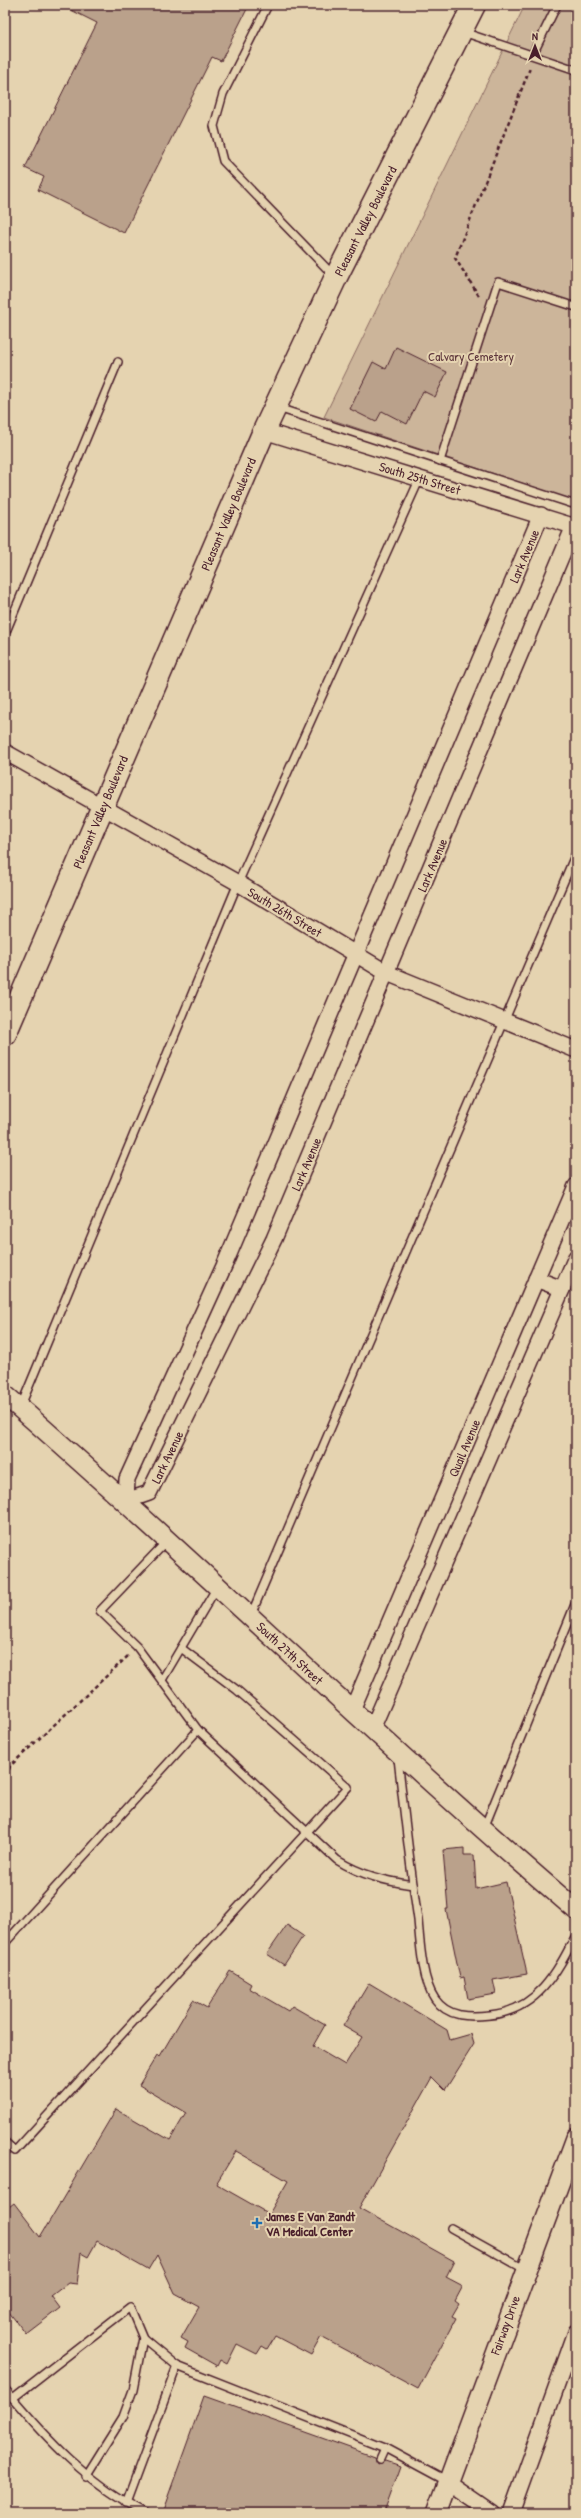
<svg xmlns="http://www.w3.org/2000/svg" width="581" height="2518" font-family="'Patrick Hand',sans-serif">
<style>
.green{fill:#ccb59a;stroke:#8b6a62}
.building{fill:#baa18b;stroke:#4a1f2b;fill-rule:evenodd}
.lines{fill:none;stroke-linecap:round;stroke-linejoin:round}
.service-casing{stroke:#4a1f2b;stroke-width:10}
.minor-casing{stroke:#4a1f2b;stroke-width:18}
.tertiary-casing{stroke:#4a1f2b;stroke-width:22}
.primary-casing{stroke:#4a1f2b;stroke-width:25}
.path{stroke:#4a1f2b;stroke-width:2.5;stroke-dasharray:4 3;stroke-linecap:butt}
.service{stroke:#e5d3b0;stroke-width:7}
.minor{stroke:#e5d3b0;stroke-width:15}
.tertiary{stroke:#e5d3b0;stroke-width:19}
.primary{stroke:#e5d3b0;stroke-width:22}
.poi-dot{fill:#1f6fb2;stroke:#e5d3b0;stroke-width:1.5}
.labels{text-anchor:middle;stroke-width:4;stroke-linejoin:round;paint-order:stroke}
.street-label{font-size:13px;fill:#4a1f2b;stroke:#e5d3b0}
.park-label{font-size:13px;fill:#5e363c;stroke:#e5d3b0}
.poi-label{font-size:13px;font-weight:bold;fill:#4a1f2b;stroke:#e5d3b0;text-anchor:start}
</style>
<rect width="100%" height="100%" fill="#e5d3b0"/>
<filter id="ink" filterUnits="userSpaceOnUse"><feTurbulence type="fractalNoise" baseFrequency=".025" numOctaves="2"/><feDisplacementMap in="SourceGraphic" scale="8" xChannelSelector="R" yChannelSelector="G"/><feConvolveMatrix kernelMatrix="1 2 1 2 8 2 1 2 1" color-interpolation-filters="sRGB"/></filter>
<g filter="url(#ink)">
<path class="green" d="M525,5H576V501L324,417Z"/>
<g class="building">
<path d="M61,5H249L221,61L212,57L124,233L38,190L44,177L25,168L97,23Z"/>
<path d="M396,347L447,372L435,397L423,391L407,424L382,411L376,422L350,409L373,362L386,369Z"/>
<path d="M464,1848V1855H474L476,1889L506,1882L527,1974L493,1980L496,1994L468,1999L464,1977L460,1978L446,1909H448L443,1850Z"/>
<path d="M287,1925L303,1936L284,1965L267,1954Z"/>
<path d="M230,1971L251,1984L249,1988L288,2011L292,2006L325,2025L313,2046L345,2065L362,2037L343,2026L369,1983L447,2030L450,2040L471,2034L474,2044L445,2090L432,2077L359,2208L454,2261L446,2277L463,2286L455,2301L459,2304L452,2316L456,2318L418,2389L321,2337L311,2355L275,2336L267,2349L262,2346L257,2354L237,2344L227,2364L220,2360L217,2366L185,2348L188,2342L181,2338L199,2307L175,2294L157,2255L148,2270L97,2241L88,2257L81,2253L77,2284L68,2283L51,2296L60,2308L26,2334L5,2307V2210L14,2203L40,2237L116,2109L170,2140L186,2113L139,2085L157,2055L160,2056L193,2000L207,2008ZM236,2151L288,2181L269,2214L216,2184Z"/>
<path d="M204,2396L375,2457L378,2464L385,2461L400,2466L383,2513H162Z"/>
</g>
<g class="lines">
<defs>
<g id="service">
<path d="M268,5L223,94L214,126L223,161L333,275"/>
<path d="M463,32L576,70"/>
<path d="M533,54L557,5"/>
<path d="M278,408L576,505"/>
<path d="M440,461L498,282L576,307"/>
<path d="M5,634L118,362"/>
<path d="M20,1408L238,883L420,478"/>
<path d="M167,1541L100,1611L137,1647L198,1730L337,1860C361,1875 385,1881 413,1885"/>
<path d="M251,1615L576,853"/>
<path d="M162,1680L217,1587"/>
<path d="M398,1758C404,1812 410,1866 418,1920C420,1942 422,1981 435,1999C448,2018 470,2017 490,2015C538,2010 557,1972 576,1935"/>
<path d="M484,1828L576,1602"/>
<path d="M5,1943L198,1730"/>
<path d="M5,2142L15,2151L348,1787L237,1690L181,1648"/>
<path d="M451,2228L526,2270"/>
<path d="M177,2366L385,2448L448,2482"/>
<path d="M5,2389C47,2439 88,2484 146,2513"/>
<path d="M13,2398L130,2307L143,2338L133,2390L123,2417L86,2476"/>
<path d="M380,2459L385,2448"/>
<path d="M126,2503L177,2366L143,2338"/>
</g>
<g id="minor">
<path d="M264,431L576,527"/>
<path d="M541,515L224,1266L127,1479L126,1501L149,1493L274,1239L574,526"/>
<path d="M5,752L238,883L387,973L576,1050"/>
<path d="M536,1279L562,1289"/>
<path d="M352,1710L576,1186"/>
<path d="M372,1729L576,1257"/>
<path d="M448,2482L493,2513"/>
<path d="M511,2513L576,2332"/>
</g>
<g id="tertiary">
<path d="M5,1395C198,1563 381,1743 576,1910"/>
<path d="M437,2513L576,2138"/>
</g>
<path id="primary" d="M5,1034L264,431L336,277L474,5"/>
</defs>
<use href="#service" class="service-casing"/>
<use href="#minor" class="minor-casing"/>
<use href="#tertiary" class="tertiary-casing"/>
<use href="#primary" class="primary-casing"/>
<g class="path">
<path d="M479,296L455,258L530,68"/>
<path d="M5,1783L10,1766L128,1656"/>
</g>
<use href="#service" class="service"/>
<use href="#minor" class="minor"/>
<use href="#tertiary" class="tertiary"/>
<use href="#primary" class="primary"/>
</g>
</g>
<path class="poi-dot" d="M255 2217h4v4h4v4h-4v4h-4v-4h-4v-4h4z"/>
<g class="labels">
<g class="street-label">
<text transform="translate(365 221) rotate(-63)" y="5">Pleasant Valley Boulevard</text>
<text transform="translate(420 478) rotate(17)" y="5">South 25th Street</text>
<text transform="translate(228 514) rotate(-67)" y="5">Pleasant Valley Boulevard</text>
<text transform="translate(524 556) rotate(-67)" y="5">Lark Avenue</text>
<text transform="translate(100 812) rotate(-67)" y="5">Pleasant Valley Boulevard</text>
<text transform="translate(432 865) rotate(-67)" y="5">Lark Avenue</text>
<text transform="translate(285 912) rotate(31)" y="5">South 26th Street</text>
<text transform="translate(306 1164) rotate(-67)" y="5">Lark Avenue</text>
<text transform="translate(464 1448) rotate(-67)" y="5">Quail Avenue</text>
<text transform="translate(167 1457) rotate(-64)" y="5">Lark Avenue</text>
<text transform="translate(290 1653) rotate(43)" y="5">South 27th Street</text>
<text transform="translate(505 2325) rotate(-70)" y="5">Fairway Drive</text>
</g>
<g class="park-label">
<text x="471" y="361">Calvary Cemetery</text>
</g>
<g class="poi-label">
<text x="266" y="2221">James E Van Zandt<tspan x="266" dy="15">VA Medical Center</tspan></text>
</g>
</g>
<rect width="581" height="2518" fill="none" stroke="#e5d3b0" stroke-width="20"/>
<rect x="10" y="10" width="561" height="2498" fill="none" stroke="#4a1f2b" stroke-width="1.5" filter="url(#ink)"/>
<g transform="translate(535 46)" stroke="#e5d3b0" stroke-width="3" paint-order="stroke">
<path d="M0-3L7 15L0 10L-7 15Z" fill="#4a1f2b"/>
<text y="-6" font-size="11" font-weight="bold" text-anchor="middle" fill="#4a1f2b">N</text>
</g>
</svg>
